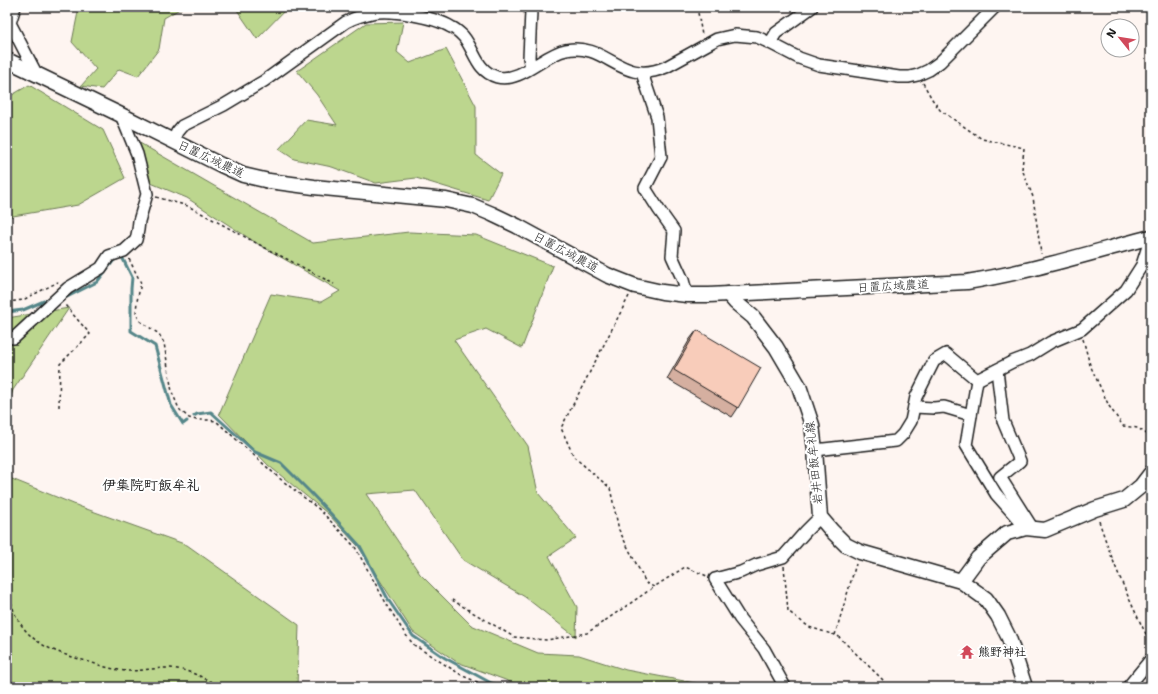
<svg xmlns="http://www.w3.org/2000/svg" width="1158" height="694" font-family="'Shantell Sans','Klee One',sans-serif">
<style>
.green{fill:#bcd68e;stroke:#6c7955}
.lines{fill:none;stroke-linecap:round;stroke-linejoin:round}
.stream{stroke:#558689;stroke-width:3}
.minor-casing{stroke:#1c1c1c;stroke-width:14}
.tertiary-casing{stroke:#1c1c1c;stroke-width:17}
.path{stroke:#1c1c1c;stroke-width:1.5;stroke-dasharray:3 3;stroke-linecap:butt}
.minor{stroke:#fff;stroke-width:11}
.tertiary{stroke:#fff;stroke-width:14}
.wall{fill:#d5afa0;stroke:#1c1c1c}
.building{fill:#f8ccba;stroke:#1c1c1c}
.labels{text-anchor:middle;stroke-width:4;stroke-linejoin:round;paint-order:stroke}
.street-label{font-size:12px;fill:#1c1c1c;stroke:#fff}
.poi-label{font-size:12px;font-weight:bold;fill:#1c1c1c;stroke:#fff;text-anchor:start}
.quarter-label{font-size:14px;font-weight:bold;fill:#1c1c1c;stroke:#fff}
</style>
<rect width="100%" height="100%" fill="#fef5f1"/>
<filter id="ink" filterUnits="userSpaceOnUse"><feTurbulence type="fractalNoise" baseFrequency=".025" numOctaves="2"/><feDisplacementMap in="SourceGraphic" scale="8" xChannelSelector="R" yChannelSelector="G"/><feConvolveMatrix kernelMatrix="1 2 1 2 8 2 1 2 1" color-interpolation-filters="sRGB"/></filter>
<g filter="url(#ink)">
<g class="green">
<path d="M79,7H183L164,18L159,49L138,76L119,69L102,89L81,86L96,69L72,42Z"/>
<path d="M235,7H288L257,39Z"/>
<path d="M403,22L397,52L410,63L446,49L476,106V155L501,174L488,200L416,178L376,183L332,167L294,159L279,149L306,120L337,125L317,95L297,71L366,23Z"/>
<path d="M29,85L103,130L125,178L78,205L7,217V98Z"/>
<path d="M138,142L313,243L409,232L476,235L553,266L522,348L486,329L454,340L528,446L538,493L576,538L549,556L577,607L576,637L525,597L463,560L415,490L366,494L420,574L471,625L538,653L579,655L626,670L716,687H524L457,662L413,632L358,546L327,513L268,465L219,414L271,294L321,302L340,291L258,244L187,198L146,181Z"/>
<path d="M69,308L13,390L7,408V318Z"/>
<path d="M7,477L81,507L187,545L299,625L297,687H7Z"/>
</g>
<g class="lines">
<g class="stream">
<path d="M62,297H67L97,282L114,260L122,257L132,277L131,289V331L155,346L171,405L183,424L187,421"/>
<path d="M7,312L23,310L51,298"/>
<path d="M194,416L197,414L211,412L255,452L281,463L311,493L331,514L360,546L389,601L413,636L445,658L491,683L504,687"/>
</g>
<defs>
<g id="minor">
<path d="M15,7L10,23L36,73"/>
<path d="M528,7L531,11L529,58L531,67"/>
<path d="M770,43L776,33L812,7"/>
<path d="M642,73L657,117L661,157L645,188L659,210L674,231L672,256L683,280L687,295"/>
<path d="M173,141L177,132L182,126L224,105L264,81L346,22C354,18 363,15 372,13C390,9 435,17 451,27C456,29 460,33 463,36C475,50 476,71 497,77C521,83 544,54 566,50C608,42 620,87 666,67L717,39L735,35L757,37L770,43L799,58L819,65L899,77H909L918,75L929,70L940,62L995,7"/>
<path d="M7,337L14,338L68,288L101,268L109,256L124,251L136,240L138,230L139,221L147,194L137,154L121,115"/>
<path d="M997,370L1003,421L1020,461L1000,477L1033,529"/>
<path d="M977,380L966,445L996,494L1026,528"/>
<path d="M914,407L934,408L944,407L971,415"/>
<path d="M815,450L896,441L903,434L911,421L916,397L934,361L946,354L977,380L1012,362L1030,355L1051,342L1082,329L1126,290L1142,265L1151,237"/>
<path d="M785,687L764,649L740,619L715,579L741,572L756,565L783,557L806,531L820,517"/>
<path d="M1128,687L1151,659"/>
</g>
<g id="tertiary">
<path d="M7,60L121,115L221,165L243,175L269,181L314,187L446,200L473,206L492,214L517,226L607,275L635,286L662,292L687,295H709L967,282C1029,272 1090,253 1151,237"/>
<path d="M728,294L735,302L753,317L776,347L799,386L812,425L815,450L820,517L832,531L846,545L860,552L961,581L986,599L998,616L1009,638L1025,687"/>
<path d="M961,581L978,558L1007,533L1026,528L1045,530L1095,509L1124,500L1141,486L1151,473"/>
</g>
</defs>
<use href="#minor" class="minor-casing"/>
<use href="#tertiary" class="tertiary-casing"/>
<g class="path">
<path d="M697,7L702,35"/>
<path d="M923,83L932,99L940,110L982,139L1024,148L1022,169L1033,197L1041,254"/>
<path d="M156,197L188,206L271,251L285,258L334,284"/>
<path d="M129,259L141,283L137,301L136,313L140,321L159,334L164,343L172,392L179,409L189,418L197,420H208L216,421L279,478L320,510L355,547L386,603L405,634L414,645L463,676L489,687"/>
<path d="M629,296L561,428L574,457L610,488L619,530L646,583L654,587L685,567L707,576"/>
<path d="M7,302L23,300L58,282"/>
<path d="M1083,339L1090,365L1109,406L1123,426L1138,428L1151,437"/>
<path d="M59,407L60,364L90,334L65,305"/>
<path d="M1099,521C1113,564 1130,603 1151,644"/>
<path d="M784,566L788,611L809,627L838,636L884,681L883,687"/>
<path d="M7,591C10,598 12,606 15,614C30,645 55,652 86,661C99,665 113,670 127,671C140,671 153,668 167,668C186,668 204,678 221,687"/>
<path d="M452,600L514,637L547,640L587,633L654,587"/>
<path d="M835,635L856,564"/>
</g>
<use href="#minor" class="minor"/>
<use href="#tertiary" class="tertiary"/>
</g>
<path class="wall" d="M697,330L738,408L732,417L667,379L690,339Z"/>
<path class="building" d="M697,330L761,368L738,408L674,370Z"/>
</g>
<defs>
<symbol id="temple-bare" viewBox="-9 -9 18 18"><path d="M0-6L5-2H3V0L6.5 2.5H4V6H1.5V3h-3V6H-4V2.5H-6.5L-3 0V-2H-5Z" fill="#d1495b" stroke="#fff" stroke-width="2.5" paint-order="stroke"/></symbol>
</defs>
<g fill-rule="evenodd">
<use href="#temple-bare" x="957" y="642" width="20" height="20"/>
</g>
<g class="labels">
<g class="street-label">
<text transform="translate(211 159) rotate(25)" y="4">日置広域農道</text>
<text transform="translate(566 252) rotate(28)" y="4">日置広域農道</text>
<text transform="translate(893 286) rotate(-3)" y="4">日置広域農道</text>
<text transform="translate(814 463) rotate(-96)" y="4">岩井田飯牟礼線</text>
</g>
<g class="poi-label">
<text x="978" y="656">熊野神社</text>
</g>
<g class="quarter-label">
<text x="151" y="490">伊集院町飯牟礼</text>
</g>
</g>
<rect width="1158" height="694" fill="none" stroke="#fff" stroke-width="24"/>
<rect x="12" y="12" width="1134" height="670" fill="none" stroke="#1c1c1c" stroke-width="1.5" filter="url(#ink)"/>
<g transform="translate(1120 38) rotate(300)"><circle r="19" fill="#ffffff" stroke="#a4a4a4"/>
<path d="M0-3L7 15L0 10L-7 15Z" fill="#d1495b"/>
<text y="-6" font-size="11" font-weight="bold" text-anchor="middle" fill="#1c1c1c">N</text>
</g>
</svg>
